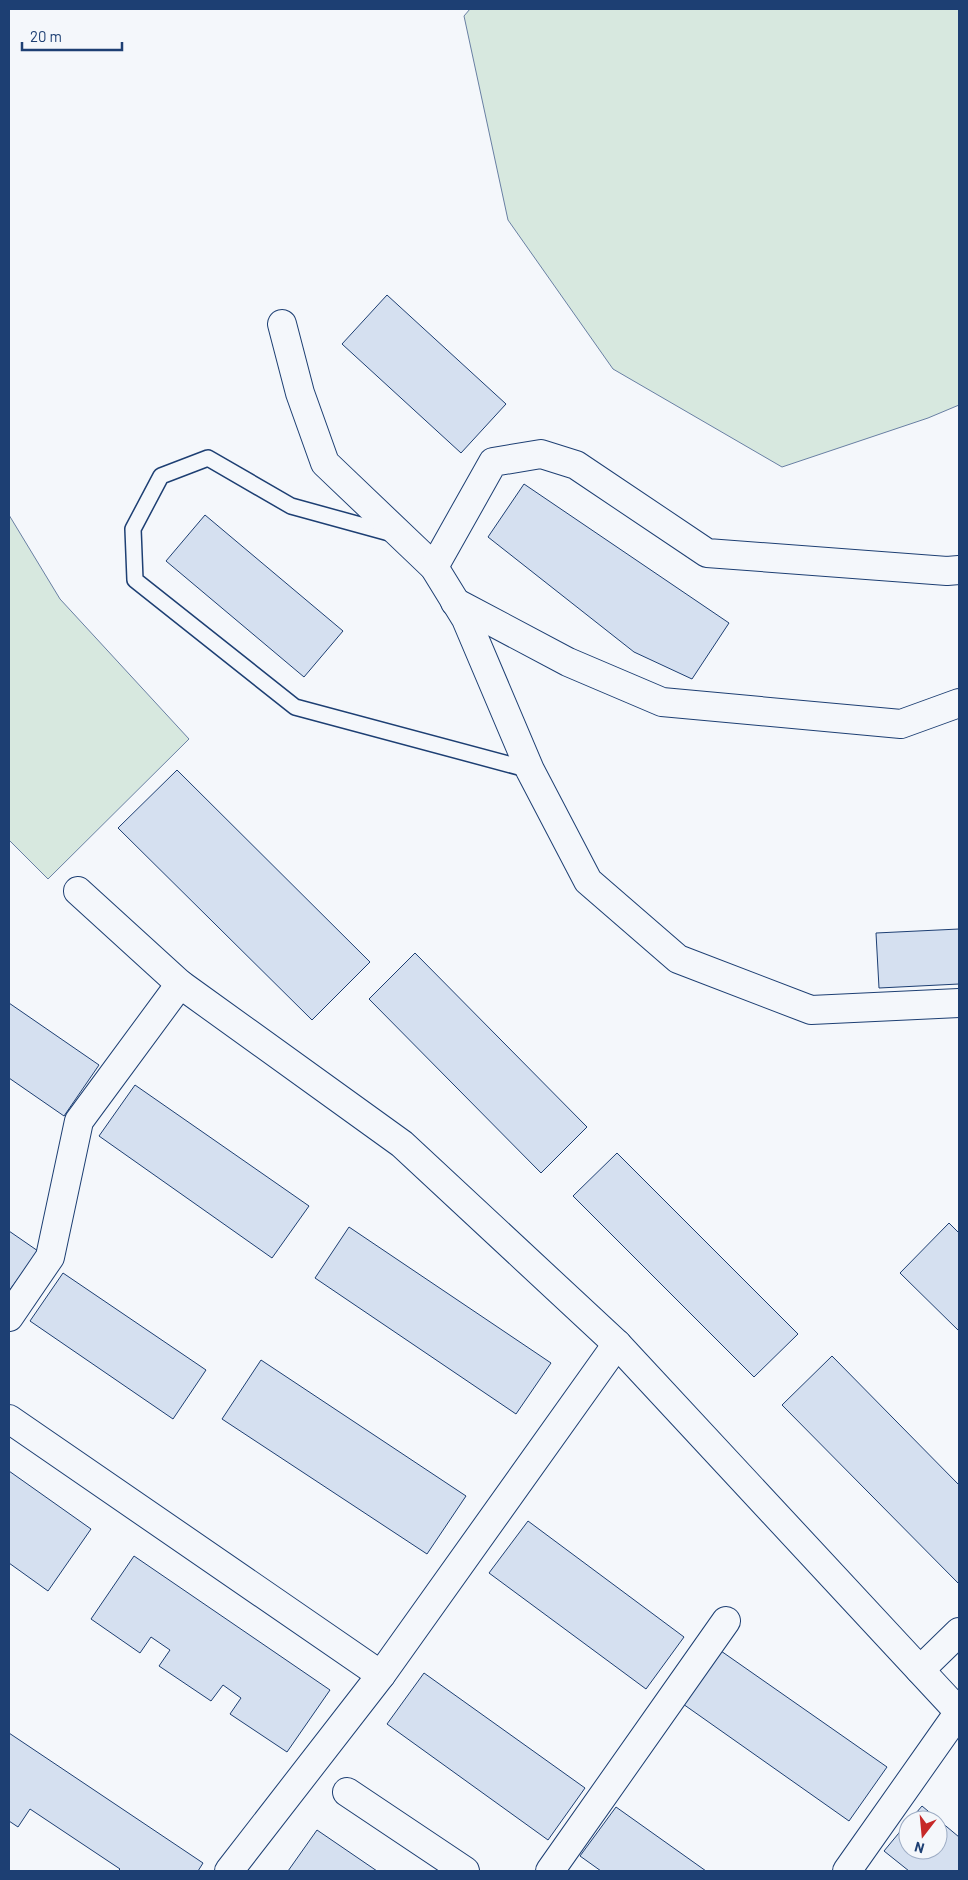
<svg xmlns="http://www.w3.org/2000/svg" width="968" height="1880" font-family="Barlow,sans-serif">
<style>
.green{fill:#d7e8df;stroke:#687fa3}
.building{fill:#d5e0f0;stroke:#1d3f73}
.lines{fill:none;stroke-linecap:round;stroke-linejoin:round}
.lane-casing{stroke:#1d3f73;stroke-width:18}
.street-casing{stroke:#1d3f73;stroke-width:30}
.lane{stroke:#f4f7fb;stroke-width:15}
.street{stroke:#f4f7fb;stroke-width:28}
</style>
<rect width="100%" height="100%" fill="#f4f7fb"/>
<g class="green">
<path d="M470,9H959V405L928,418L782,467L613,369L508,220L464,16Z"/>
<path d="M9,515L60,599L189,739L48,879L9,840Z"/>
</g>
<g class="building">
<path d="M387,295L506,404L461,453L342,344Z"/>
<path d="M524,484L729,623L692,679L634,652L488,537Z"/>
<path d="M205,515L343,631L304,677L166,561Z"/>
<path d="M177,770L370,962L312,1020L118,828Z"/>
<path d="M959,929V984L879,988L876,933Z"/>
<path d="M415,953L587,1127L541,1173L369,999Z"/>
<path d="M9,1003L99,1065L64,1116L9,1078Z"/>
<path d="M135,1085L309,1206L272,1258L99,1136Z"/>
<path d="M617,1153L798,1334L754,1377L573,1196Z"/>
<path d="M949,1223L959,1233V1331L900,1273Z"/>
<path d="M349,1227L551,1363L516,1414L315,1278Z"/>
<path d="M9,1231L38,1251L9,1291Z"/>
<path d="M63,1273L206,1370L173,1419L30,1321Z"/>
<path d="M832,1356L959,1485V1584L782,1405Z"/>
<path d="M261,1360L466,1496L427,1554L222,1419Z"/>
<path d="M9,1471L91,1529L48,1591L9,1563Z"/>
<path d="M528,1521L684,1637L646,1689L489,1573Z"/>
<path d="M134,1556L330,1690L287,1752L230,1714L241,1698L223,1685L211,1701L159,1666L170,1650L151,1637L140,1653L91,1619Z"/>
<path d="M721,1651L887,1767L849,1821L683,1704Z"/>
<path d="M424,1673L585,1788L548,1840L387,1724Z"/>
<path d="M9,1733L203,1863L198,1871H118L120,1869L30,1809L18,1827L9,1821Z"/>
<path d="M922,1806L959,1837V1871H909L884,1851L908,1822V1850H938V1820H910Z"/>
<path d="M616,1807L706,1871H601L580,1856Z"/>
<path d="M317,1830L377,1871H288Z"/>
</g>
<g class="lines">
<defs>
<path id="lane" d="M393,534L291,506L208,458L161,476L133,529L135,580L295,707L530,770"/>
<g id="street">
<path d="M282,324L300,393L325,463L434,567L466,619L530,770L588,881L678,959L811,1010L959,1003"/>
<path d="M434,567L493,462L541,454L576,465L707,553L947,571L959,570"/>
<path d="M455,602L568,662L662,702L901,724L959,703"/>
<path d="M78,891L180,984L402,1144L617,1344L959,1712"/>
<path d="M9,1317L50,1257L79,1121L180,984"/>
<path d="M9,1419L381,1675"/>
<path d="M920,1670L959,1632"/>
<path d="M347,1792L465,1871"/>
<path d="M229,1871L381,1675L617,1344"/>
<path d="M550,1871L726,1621"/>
<path d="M847,1871L959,1712"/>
</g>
</defs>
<use href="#lane" class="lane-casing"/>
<use href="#street" class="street-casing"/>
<use href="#lane" class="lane"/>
<use href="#street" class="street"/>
</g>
<rect width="968" height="1880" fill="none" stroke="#1d3f73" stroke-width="20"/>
<g transform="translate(923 1835) rotate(196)"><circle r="24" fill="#f4f7fb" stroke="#9eadc5"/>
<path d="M0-4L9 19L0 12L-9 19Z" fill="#c62828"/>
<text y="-8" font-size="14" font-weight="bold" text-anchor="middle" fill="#1d3f73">N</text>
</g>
<path d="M22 42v8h100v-8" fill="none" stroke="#1d3f73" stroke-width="2.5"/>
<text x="30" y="42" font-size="15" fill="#1d3f73" stroke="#f4f7fb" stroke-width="4" paint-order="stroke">20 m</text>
</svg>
